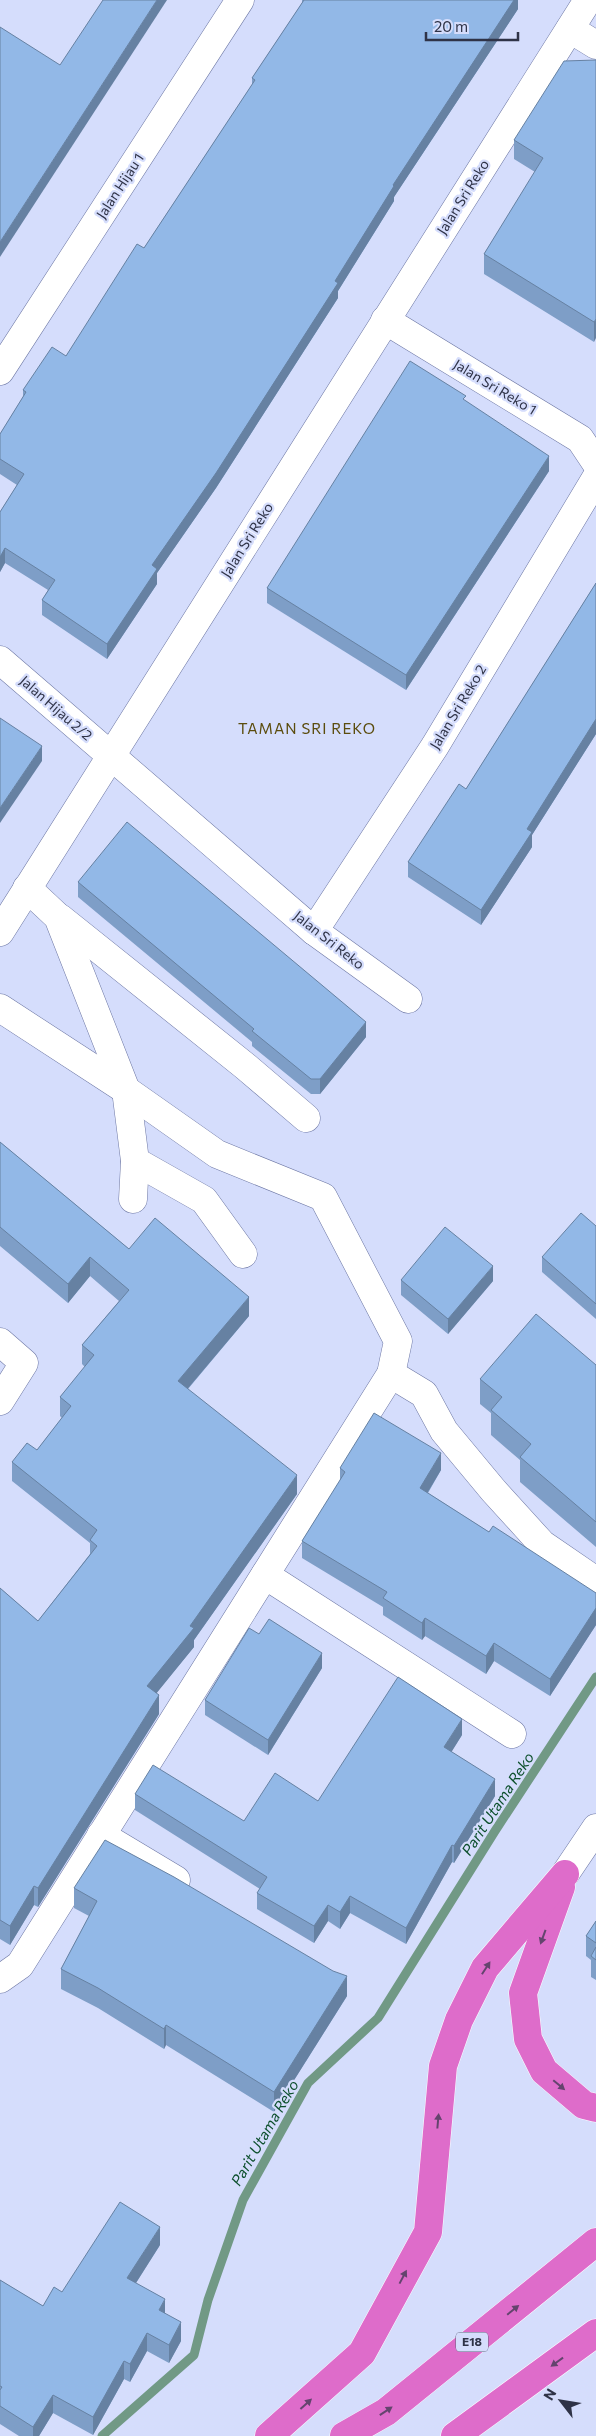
<svg xmlns="http://www.w3.org/2000/svg" width="596" height="2436" font-family="Commissioner,sans-serif">
<style>
.lines{fill:none;stroke-linecap:round;stroke-linejoin:round}
.stream{stroke:#719985;stroke-width:9}
.street-casing{stroke:#6d77a4;stroke-width:29}
.secondary-casing{stroke:#6d77a4;stroke-width:29}
.highway-casing{stroke:#fff;stroke-width:29}
.street{stroke:#fff;stroke-width:28}
.secondary{stroke:#fff;stroke-width:28}
.highway{stroke:#de6cca;stroke-width:28}
.wall{fill:#7e9ec7}
.shaded-wall{fill:#6681a2}
.building{fill:#92b8e7;stroke:#6681a2}
.oneway{fill:#64446e}
.labels{text-anchor:middle;stroke-width:4.5;stroke-linejoin:round;paint-order:stroke}
.shield{fill:#d5ddfc;stroke:#61667d;stroke-width:1}
.shield-label{font-size:12px;font-weight:bold;fill:#2f3347}
.street-label{font-size:14px;fill:#2f3347;stroke:#d5ddfc}
.neighbourhood-label{font-size:15px;letter-spacing:1px;fill:#5b4c0d;stroke:#d5ddfc}
.water-label{font-size:15px;font-style:italic;fill:#0d502d;stroke:#d5ddfc}
</style>
<rect width="100%" height="100%" fill="#d5ddfc"/>
<g class="lines">
<path class="stream" d="M102,2436L194,2355L208,2300L243,2200L308,2083L378,2018L495,1831L596,1677"/>
<defs>
<g id="street">
<path d="M570,29L596,45"/>
<path d="M385,320L580,439L596,463"/>
<path d="M0,371L240,0"/>
<path d="M0,660L314,931L408,999"/>
<path d="M27,888L58,917L126,1090L135,1161L133,1199"/>
<path d="M60,918L245,1066L306,1118"/>
<path d="M314,931L435,746L596,478"/>
<path d="M0,932L588,0"/>
<path d="M0,1008L126,1090L217,1154L323,1197L398,1341L391,1374L20,1965L0,1979"/>
<path d="M135,1161L204,1200L243,1254"/>
<path d="M0,1342L24,1363L0,1401"/>
<path d="M391,1374L424,1394L444,1431L493,1490L542,1544L596,1581"/>
<path d="M265,1575L512,1734"/>
<path d="M101,1835L176,1880"/>
</g>
<path id="secondary" d="M565,1874L596,1828"/>
<g id="highway">
<path d="M561,1887L523,1993L528,2039L544,2071L584,2105L596,2108"/>
<path d="M269,2436L362,2353L428,2232L443,2066L459,2020L485,1968L565,1874"/>
<path d="M344,2436L386,2412L596,2242"/>
<path d="M455,2436L596,2333"/>
</g>
</defs>
<use href="#street" class="street-casing"/>
<use href="#secondary" class="secondary-casing"/>
<use href="#highway" class="highway-casing"/>
<use href="#street" class="street"/>
<use href="#secondary" class="secondary"/>
<use href="#highway" class="highway"/>
</g>
<g class="wall">
<path d="M302,0H518V9L394,197V201L338,291V298L216,488L157,573V584L107,659L42,615V600L48,590L5,563L0,572V512L17,485L0,474V434L23,397V390L66,356L144,248L252,85V78L302,3Z"/>
<path d="M596,60L594,342L484,274V254L535,172L514,159V140Z"/>
<path d="M466,401L549,471L406,690L267,603V588Z"/>
<path d="M596,583V734L532,835V847L481,925L408,877V862L466,789Z"/>
<path d="M78,882L366,1037L320,1094H311L252,1046V1042L78,897Z"/>
<path d="M0,1142L129,1249L249,1316L188,1389L297,1494L194,1640V1647L156,1693L159,1714L38,1907L34,1905L10,1945L0,1939V1588L38,1621L90,1554V1543L12,1481V1462L37,1450L62,1418L60,1416V1397L85,1367L82,1364V1345L119,1301L90,1276L68,1303L0,1246Z"/>
<path d="M596,1226V1319L542,1272V1257Z"/>
<path d="M401,1280L493,1281L448,1334L401,1295Z"/>
<path d="M596,1365V1547L520,1482V1460L491,1435V1413L480,1404V1379Z"/>
<path d="M340,1468L441,1470L428,1493L489,1532L596,1593V1625L550,1696L494,1661L486,1674L425,1636L422,1640L383,1615V1607L302,1558V1541L340,1481Z"/>
<path d="M259,1634L322,1668L268,1755L205,1715V1700Z"/>
<path d="M462,1735L451,1752L495,1796L454,1863L452,1862L406,1944L350,1913L340,1929L328,1921L314,1943L257,1909V1893L260,1889L135,1810V1794L244,1821L318,1801Z"/>
<path d="M74,1888L347,1996L274,2112L166,2045L164,2049L98,2008L61,1989V1969L89,1916L74,1908Z"/>
<path d="M596,1921V1980L591,1977V1960L586,1956V1936Z"/>
<path d="M160,2245L136,2283L165,2313L181,2341L169,2363L147,2351L130,2382L124,2379L93,2435L53,2413L39,2436H19L0,2424V2280L43,2306L62,2292Z"/>
</g>
<g class="shaded-wall">
<path d="M157,0H167L0,257V242Z"/>
<path d="M514,0H518V9L394,197V201L338,291V298L216,488L157,573V584L107,659V644L152,565L335,281L393,185Z"/>
<path d="M596,319V338L594,342V322Z"/>
<path d="M549,456V471L406,690V675Z"/>
<path d="M5,548V563L0,572V557Z"/>
<path d="M596,719V734L532,835V847L481,925V910L527,829Z"/>
<path d="M42,746V761L0,823V808Z"/>
<path d="M366,1022V1037L320,1094V1079Z"/>
<path d="M90,1257V1276L68,1303V1284Z"/>
<path d="M493,1266V1281L448,1334V1319Z"/>
<path d="M249,1297V1316L178,1400V1381Z"/>
<path d="M441,1453V1470L420,1505V1488Z"/>
<path d="M297,1475V1494L194,1640V1647L147,1705V1686Z"/>
<path d="M596,1608V1625L550,1696V1679Z"/>
<path d="M425,1618V1636L422,1640V1623Z"/>
<path d="M494,1643V1661L486,1674V1656Z"/>
<path d="M322,1653V1668L268,1755V1740Z"/>
<path d="M159,1695V1714L38,1907V1888Z"/>
<path d="M462,1719V1735L444,1764V1747Z"/>
<path d="M495,1779V1796L454,1863V1846Z"/>
<path d="M452,1845V1862L406,1944V1928Z"/>
<path d="M34,1886V1905L10,1945V1926Z"/>
<path d="M350,1896V1913L340,1929V1912Z"/>
<path d="M328,1905V1921L314,1943V1926Z"/>
<path d="M347,1976V1996L274,2112V2092Z"/>
<path d="M166,2025V2045L164,2049V2029Z"/>
<path d="M160,2227V2245L127,2297V2278Z"/>
<path d="M165,2299V2317L159,2310Z"/>
<path d="M181,2322V2341L169,2363V2345Z"/>
<path d="M147,2333V2351L130,2382V2364Z"/>
<path d="M124,2361V2379L93,2435V2417Z"/>
<path d="M53,2395V2413L39,2436H33V2427Z"/>
</g>
<g class="building">
<path d="M103,0H157L0,242V27L60,65Z"/>
<path d="M304,0H514L393,185L394,186L335,281L338,283L216,473L152,565L157,569L107,644L42,600L55,580L5,548L0,557V512L24,474L0,459V434L26,392L23,390L52,347L66,356L137,244L144,248L255,80L252,78Z"/>
<path d="M596,60V319L594,322L484,254L543,158L514,140L564,61Z"/>
<path d="M410,361L466,396L463,399L549,456L406,675L267,588Z"/>
<path d="M596,583V719L527,829L532,832L481,910L408,862L459,784L466,789Z"/>
<path d="M0,718L42,746L0,808Z"/>
<path d="M127,822L366,1022L320,1079H311L252,1031L254,1029L78,882Z"/>
<path d="M0,1142L129,1249L155,1218L249,1297L178,1381L297,1475L190,1626L194,1628L147,1686L159,1695L38,1888L34,1886L10,1926L0,1920V1588L38,1621L97,1546L90,1540L97,1530L12,1462L27,1443L37,1450L71,1406L60,1397L94,1355L82,1345L129,1290L90,1257L68,1284L0,1227Z"/>
<path d="M581,1213L596,1226V1304L542,1257Z"/>
<path d="M445,1227L493,1266L448,1319L401,1280Z"/>
<path d="M536,1314L596,1365V1522L520,1457L531,1444L491,1410L502,1397L480,1379Z"/>
<path d="M374,1413L441,1453L420,1488L489,1532L493,1526L596,1593V1608L550,1679L494,1643L486,1656L425,1618L422,1623L383,1598L387,1592L302,1541L345,1472L340,1468Z"/>
<path d="M269,1619L322,1653L268,1740L205,1700L249,1628L259,1634Z"/>
<path d="M398,1677L462,1719L444,1747L495,1779L454,1846L452,1845L406,1928L350,1896L340,1912L328,1905L314,1926L257,1893L267,1877L135,1794L153,1765L244,1821L275,1773L318,1801Z"/>
<path d="M105,1840L174,1877L333,1971L347,1976L274,2092L166,2025L164,2029L98,1988L61,1969L97,1901L74,1888Z"/>
<path d="M596,1921V1943L586,1936Z"/>
<path d="M596,1947V1960L591,1956Z"/>
<path d="M120,2202L160,2227L127,2278L165,2299L159,2310L181,2322L169,2345L147,2333L130,2364L124,2361L93,2417L53,2395L33,2427L0,2406V2390L2,2387L0,2386V2280L43,2306L54,2287L62,2292Z"/>
</g>
<defs><path id="oneway-solid" d="M-6-.8H1V-3.2L6.5 0L1 3.2V.8H-6Z" transform="scale(1.25)"/></defs>
<g class="oneway">
<use href="#oneway-solid" transform="translate(543 1937) rotate(110)"/>
<use href="#oneway-solid" transform="translate(486 1968) rotate(-57)"/>
<use href="#oneway-solid" transform="translate(559 2085) rotate(40)"/>
<use href="#oneway-solid" transform="translate(438 2121) rotate(-85)"/>
<use href="#oneway-solid" transform="translate(403 2277) rotate(-62)"/>
<use href="#oneway-solid" transform="translate(513 2310) rotate(-39)"/>
<use href="#oneway-solid" transform="translate(557 2362) rotate(144)"/>
<use href="#oneway-solid" transform="translate(306 2404) rotate(-42)"/>
<use href="#oneway-solid" transform="translate(386 2411) rotate(-34)"/>
</g>
<g class="labels">
<rect class="shield" x="456" y="2332.5" width="32" height="19" rx="4"/>
<g class="shield-label">
<text x="472" y="2346">E18</text>
</g>
<g class="street-label">
<text transform="translate(120 186) rotate(-57)" y="5">Jalan Hijau 1</text>
<text transform="translate(463 197) rotate(-58)" y="5">Jalan Sri Reko</text>
<text transform="translate(495 387) rotate(31)" y="5">Jalan Sri Reko 1</text>
<text transform="translate(247 540) rotate(-58)" y="5">Jalan Sri Reko</text>
<text transform="translate(458 707) rotate(-59)" y="5">Jalan Sri Reko 2</text>
<text transform="translate(56 708) rotate(41)" y="5">Jalan Hijau 2/2</text>
<text transform="translate(329 940) rotate(38)" y="5">Jalan Sri Reko</text>
</g>
<g class="neighbourhood-label">
<text x="307" y="734">TAMAN SRI REKO</text>
</g>
<g class="water-label">
<text transform="translate(498 1804) rotate(-57)" y="5">Parit Utama Reko</text>
<text transform="translate(265 2133) rotate(-60)" y="5">Parit Utama Reko</text>
</g>
</g>
<g transform="translate(561 2401) rotate(301)" stroke="#d5ddfc" stroke-width="4" paint-order="stroke">
<path d="M0-4L9 19L0 12L-9 19Z" fill="#2f3347"/>
<text y="-8" font-size="14" font-weight="bold" text-anchor="middle" fill="#2f3347">N</text>
</g>
<path d="M426 32v8h92v-8" fill="none" stroke="#2f3347" stroke-width="2.5"/>
<text x="434" y="32" font-size="15" fill="#2f3347" stroke="#d5ddfc" stroke-width="4" paint-order="stroke">20 m</text>
</svg>
